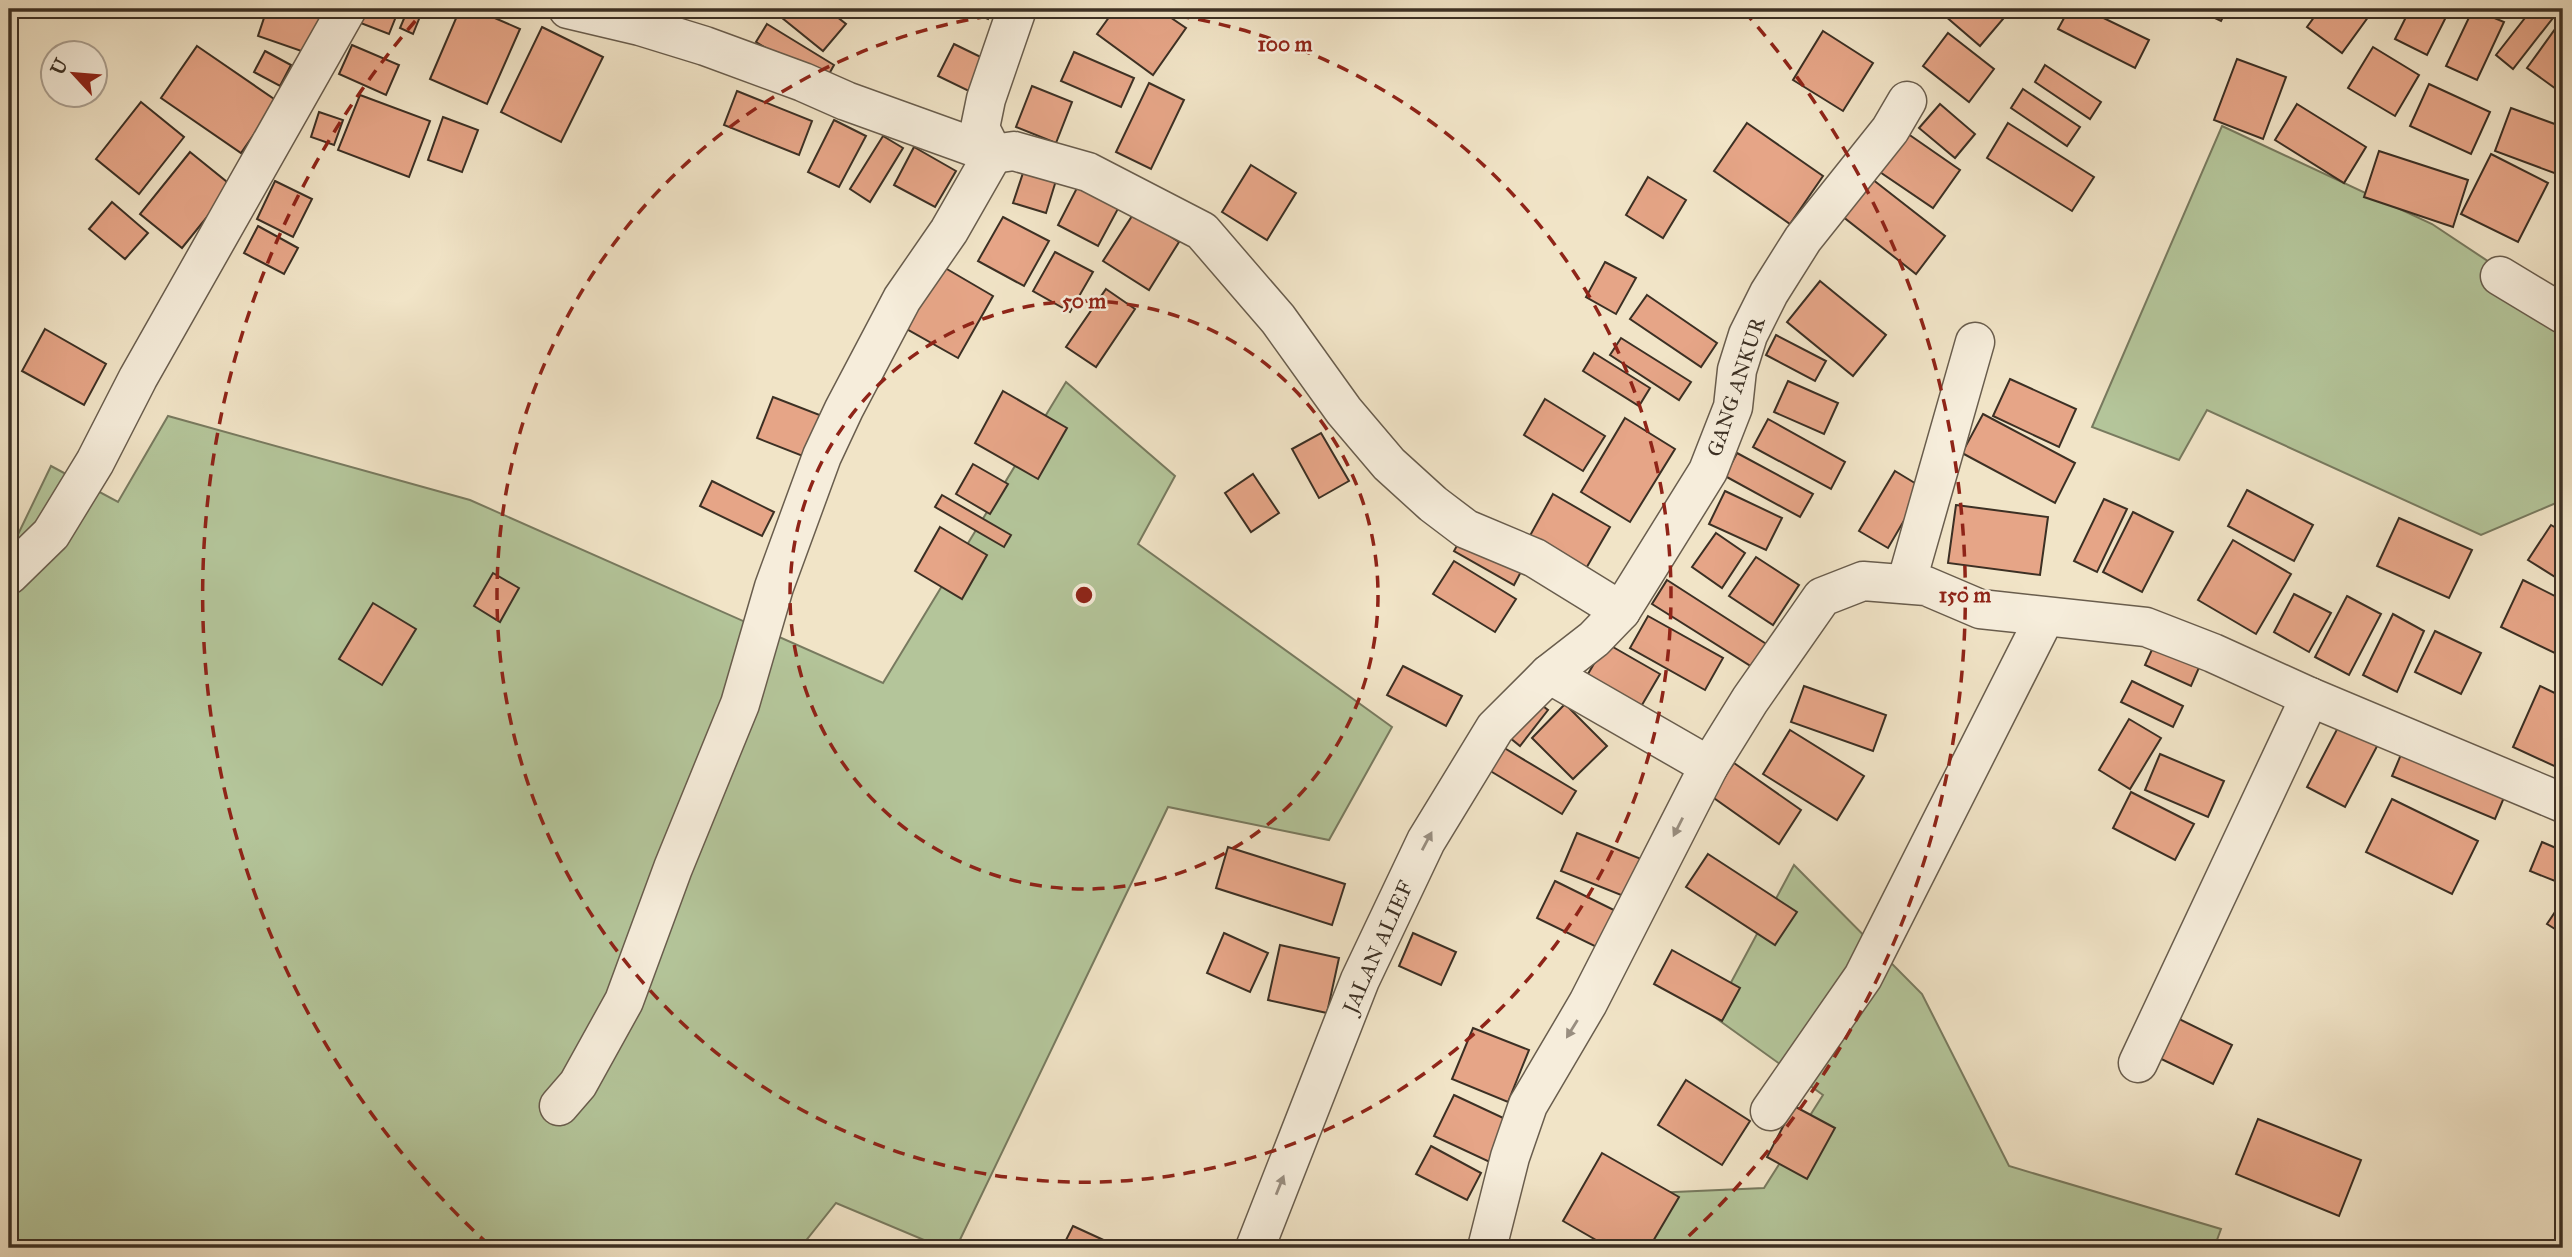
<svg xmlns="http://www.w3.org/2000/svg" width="2572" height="1257" font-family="'IM FELL Great Primer',serif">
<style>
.green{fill:#b4c59a;stroke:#787a5f;stroke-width:2}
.building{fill:#e6a587;stroke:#3c3024;stroke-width:2}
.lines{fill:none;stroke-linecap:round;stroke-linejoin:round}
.minor-casing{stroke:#695d4d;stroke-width:41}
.minor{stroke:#f6eddb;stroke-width:38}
.oneway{fill:#998e80}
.ring{fill:none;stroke:#8f2418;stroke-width:3.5;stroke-dasharray:12 9}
.labels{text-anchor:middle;stroke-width:5;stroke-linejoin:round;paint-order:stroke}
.street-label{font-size:21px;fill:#3c3024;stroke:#f6eddb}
.centre{fill:#8f2418;stroke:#f6eddb;stroke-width:3.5}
.ring-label{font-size:21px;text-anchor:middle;font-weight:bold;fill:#8f2418;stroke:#f6eddb;stroke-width:5;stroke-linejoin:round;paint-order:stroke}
</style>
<rect width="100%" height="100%" fill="#f1e4c7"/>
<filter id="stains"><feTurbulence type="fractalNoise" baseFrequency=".00286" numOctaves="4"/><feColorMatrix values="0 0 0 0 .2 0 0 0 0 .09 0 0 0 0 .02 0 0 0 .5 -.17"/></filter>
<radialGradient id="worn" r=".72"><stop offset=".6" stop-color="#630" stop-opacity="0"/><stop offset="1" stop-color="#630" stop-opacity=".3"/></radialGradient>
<g class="green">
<path d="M2222,126L2432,224L2563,311V500L2481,535L2207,410L2179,460L2092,427Z"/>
<path d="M1066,382L1175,476L1138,544L1392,727L1329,840L1168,807L956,1248H943L836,1203L800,1248H9V553L51,466L118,502L168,416L470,500L883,683Z"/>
<path d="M1794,865L1922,994L2009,1166L2221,1229L2214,1248H1604L1630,1194L1764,1188L1823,1095L1713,1016Z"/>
</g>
<g class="building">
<path d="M267,9H326L310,54L258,36Z"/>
<path d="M364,9H399L389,34L358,22Z"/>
<path d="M408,9H423L413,34L400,28Z"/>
<path d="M460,9H474L520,29L487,104L430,79Z"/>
<path d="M771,9H827L846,24L823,51Z"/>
<path d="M965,9H992L988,19Z"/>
<path d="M1115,9H1158L1186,28L1153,75L1097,34Z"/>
<path d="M1937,9H2005L2009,12L1980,46Z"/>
<path d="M2069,9H2085L2149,40L2135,68L2058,29Z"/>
<path d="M2196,9H2227L2221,21Z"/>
<path d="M2320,9H2374L2342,53L2307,27Z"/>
<path d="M2410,9H2450L2427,55L2395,39Z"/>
<path d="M2473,9L2504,22L2477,80L2446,66Z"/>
<path d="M2532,9H2560L2513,69L2496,55Z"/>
<path d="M767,24L834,65L824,83L756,42Z"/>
<path d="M2558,25L2563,29V94L2527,68Z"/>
<path d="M542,27L603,57L561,142L501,112Z"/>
<path d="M1823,31L1873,63L1843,111L1793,80Z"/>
<path d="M1948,33L1994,69L1969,102L1923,66Z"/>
<path d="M954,44L991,62L975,94L938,76Z"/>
<path d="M352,45L399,65L386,95L339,74Z"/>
<path d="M197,46L277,101L241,153L161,98Z"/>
<path d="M2373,47L2419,75L2395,116L2348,88Z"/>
<path d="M265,51L291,65L280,86L254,72Z"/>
<path d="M1074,52L1134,78L1121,107L1061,81Z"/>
<path d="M2237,59L2286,77L2263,139L2214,120Z"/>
<path d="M2045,65L2101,102L2090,119L2035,82Z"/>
<path d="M1149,83L1184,100L1151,169L1116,152Z"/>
<path d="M2429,84L2490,112L2471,154L2410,126Z"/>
<path d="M1032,86L1072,102L1056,143L1016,127Z"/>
<path d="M2023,89L2080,127L2067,146L2011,108Z"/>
<path d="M737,91L812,121L799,155L724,125Z"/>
<path d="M360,95L430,121L409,177L338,150Z"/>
<path d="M141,102L184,137L139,194L96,159Z"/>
<path d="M1940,104L1975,134L1955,158L1919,128Z"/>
<path d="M2297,104L2366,147L2344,183L2275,140Z"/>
<path d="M2511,108L2563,127V156L2557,174L2495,151Z"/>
<path d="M319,112L343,120L334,145L311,137Z"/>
<path d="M443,117L478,130L462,172L428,160Z"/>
<path d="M834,120L866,136L839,187L808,172Z"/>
<path d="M1747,123L1823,176L1790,224L1714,171Z"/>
<path d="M2008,123L2094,177L2072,211L1987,158Z"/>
<path d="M1901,129L1960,170L1933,208L1874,168Z"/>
<path d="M883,136L903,148L870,202L850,189Z"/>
<path d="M914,147L956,171L935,207L894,185Z"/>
<path d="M2379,151L2468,180L2453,227L2364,197Z"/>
<path d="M190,152L232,186L182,248L140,214Z"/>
<path d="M2491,154L2548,183L2518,242L2461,214Z"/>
<path d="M1026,164L1058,174L1046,213L1013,203Z"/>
<path d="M1251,165L1296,193L1267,240L1222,212Z"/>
<path d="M1648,177L1686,200L1663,238L1626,215Z"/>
<path d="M1872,179L1945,236L1916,274L1842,216Z"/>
<path d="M275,181L312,199L293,237L257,219Z"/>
<path d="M1079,184L1120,205L1098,246L1058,225Z"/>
<path d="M112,202L148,233L125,259L89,229Z"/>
<path d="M1134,213L1179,242L1149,290L1103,261Z"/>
<path d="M1003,217L1049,241L1024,286L978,261Z"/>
<path d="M258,226L298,248L284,274L244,253Z"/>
<path d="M1055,252L1093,272L1070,312L1033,291Z"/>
<path d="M1605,262L1636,278L1616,314L1586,297Z"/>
<path d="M940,265L993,296L958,358L905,328Z"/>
<path d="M1820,281L1886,335L1853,376L1787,322Z"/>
<path d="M1106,289L1135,309L1096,367L1066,347Z"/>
<path d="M1647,295L1717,343L1701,367L1630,319Z"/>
<path d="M45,329L106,364L84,405L22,371Z"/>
<path d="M1776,335L1826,361L1815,381L1766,355Z"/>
<path d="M1621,338L1691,382L1679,400L1610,355Z"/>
<path d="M1594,353L1650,388L1639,406L1583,371Z"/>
<path d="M2010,379L2076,409L2059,447L1993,416Z"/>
<path d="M1788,381L1838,403L1824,434L1774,412Z"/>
<path d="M1003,391L1067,428L1038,479L975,443Z"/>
<path d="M773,397L830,419L813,460L757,438Z"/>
<path d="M1545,399L1605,436L1583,471L1524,435Z"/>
<path d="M1983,414L2075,463L2055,503L1962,453Z"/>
<path d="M1625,418L1675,449L1630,522L1581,492Z"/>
<path d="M1768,419L1845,462L1831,489L1753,447Z"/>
<path d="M1321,433L1349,481L1319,498L1292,449Z"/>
<path d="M1737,453L1813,494L1800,517L1725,476Z"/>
<path d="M973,464L1008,484L990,514L956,494Z"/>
<path d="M1895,471L1923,488L1888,548L1859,531Z"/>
<path d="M1253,474L1279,513L1251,532L1225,493Z"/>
<path d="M712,481L774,512L762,536L700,506Z"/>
<path d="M2247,490L2313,525L2294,561L2228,526Z"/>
<path d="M1725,491L1782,518L1766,550L1709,524Z"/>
<path d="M1553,494L1610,527L1584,572L1527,541Z"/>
<path d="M942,495L1011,535L1004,547L935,507Z"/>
<path d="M2104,499L2127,509L2097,572L2074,561Z"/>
<path d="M1956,505L2048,517L2040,575L1948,563Z"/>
<path d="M2133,512L2173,532L2142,592L2103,572Z"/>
<path d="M2399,518L2472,550L2449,598L2377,566Z"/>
<path d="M2551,525L2563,532V582L2528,560Z"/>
<path d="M940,527L987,555L962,599L915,571Z"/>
<path d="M1464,533L1524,566L1514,585L1454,551Z"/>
<path d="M1716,533L1745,553L1722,588L1692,567Z"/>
<path d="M2233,540L2291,574L2256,634L2198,600Z"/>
<path d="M1756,557L1799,585L1773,625L1729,596Z"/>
<path d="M1454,561L1516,599L1495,632L1433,594Z"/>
<path d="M493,573L519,588L500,622L474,606Z"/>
<path d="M1667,580L1771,647L1757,670L1652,604Z"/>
<path d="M2523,580L2563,600V657L2501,627Z"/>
<path d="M2294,594L2331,613L2309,652L2274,632Z"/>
<path d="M2347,596L2381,614L2349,675L2315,657Z"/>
<path d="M373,603L416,629L382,685L339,659Z"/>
<path d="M2393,614L2424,631L2397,692L2363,675Z"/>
<path d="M1648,616L1723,658L1705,690L1630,648Z"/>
<path d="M2435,631L2481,653L2461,694L2415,672Z"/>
<path d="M1606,643L1660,674L1635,717L1581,686Z"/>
<path d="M2155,643L2201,663L2191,686L2145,665Z"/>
<path d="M1403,666L1462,696L1446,726L1387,695Z"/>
<path d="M2132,681L2183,706L2173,727L2121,702Z"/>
<path d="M1804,686L1886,715L1873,751L1791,722Z"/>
<path d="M2540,686L2563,697V770L2513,747Z"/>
<path d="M1531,697L1548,710L1520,746L1504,733Z"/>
<path d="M1565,704L1607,746L1573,779L1532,738Z"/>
<path d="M2345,714L2383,735L2345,807L2307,787Z"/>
<path d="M2129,719L2161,738L2130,789L2099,770Z"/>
<path d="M1790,730L1864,776L1837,820L1763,774Z"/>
<path d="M2405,745L2508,788L2495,819L2392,776Z"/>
<path d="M1501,746L1576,791L1562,814L1487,769Z"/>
<path d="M2160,754L2224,781L2208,817L2145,790Z"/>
<path d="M1734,763L1801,810L1779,844L1711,796Z"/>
<path d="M2131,792L2194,824L2175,860L2113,828Z"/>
<path d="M2392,799L2478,841L2452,894L2366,852Z"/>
<path d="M1577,833L1651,863L1636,901L1561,871Z"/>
<path d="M2542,842L2563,851V862L2555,881L2530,871Z"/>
<path d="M1228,847L1345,884L1332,925L1216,888Z"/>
<path d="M1708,854L1797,912L1775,945L1686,887Z"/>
<path d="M1555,881L1626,916L1609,953L1537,918Z"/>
<path d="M2563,900V934L2547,924Z"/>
<path d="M1224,933L1268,953L1250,992L1207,973Z"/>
<path d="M1413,933L1456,952L1441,985L1399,966Z"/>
<path d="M1280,945L1339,958L1327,1013L1268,1000Z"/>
<path d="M1672,950L1740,988L1722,1021L1654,984Z"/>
<path d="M2171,1015L2232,1045L2213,1084L2151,1054Z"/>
<path d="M1473,1028L1529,1050L1508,1102L1452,1079Z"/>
<path d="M1686,1080L1750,1121L1722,1165L1658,1125Z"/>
<path d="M1454,1095L1514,1123L1494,1164L1434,1136Z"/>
<path d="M1794,1106L1835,1128L1807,1179L1767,1157Z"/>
<path d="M2258,1119L2361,1160L2339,1216L2236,1174Z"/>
<path d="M1431,1146L1481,1173L1467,1200L1416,1174Z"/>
<path d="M1602,1153L1679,1197L1649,1248H1610L1563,1221Z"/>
<path d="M1073,1226L1121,1248H1062Z"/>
</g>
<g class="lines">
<defs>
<g id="minor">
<path d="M568,9L640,26L705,46L803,82L846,101L993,154L1014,151L1088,172L1202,231L1278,319L1344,411L1389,464L1433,504L1466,529L1535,558L1621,611"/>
<path d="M993,154L980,128L986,99L1017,9"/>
<path d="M2500,276L2563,314"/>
<path d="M9,575L51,534L95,462L138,378L347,9"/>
<path d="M1906,584L1975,342"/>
<path d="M1549,674L1709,766"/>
<path d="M2138,1063L2310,697"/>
<path d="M559,1106L578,1084L624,1001L673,868L740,704L774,587L822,456L844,409L902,299L949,231L993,154"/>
<path d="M1770,1111L1863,977L2045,617"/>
<path d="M1255,1248L1360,980L1426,841L1495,728L1549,674L1594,639L1621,611L1708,471L1733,407L1737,370L1748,335L1769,293L1803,239L1890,130L1907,101"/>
<path d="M1487,1248L1510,1157L1528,1105L1588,1003L1709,766L1750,700L1822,597L1863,581L1926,586L1980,609L2146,627L2213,653L2310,697L2563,803"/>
</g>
</defs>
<use href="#minor" class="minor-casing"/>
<use href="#minor" class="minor"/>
</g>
<defs><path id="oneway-solid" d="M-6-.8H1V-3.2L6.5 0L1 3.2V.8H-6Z" transform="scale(1.75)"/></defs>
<g class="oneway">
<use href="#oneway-solid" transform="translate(1678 827) rotate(117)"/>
<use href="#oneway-solid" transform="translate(1427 841) rotate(-62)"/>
<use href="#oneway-solid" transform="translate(1572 1029) rotate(122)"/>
<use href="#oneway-solid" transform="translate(1280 1185) rotate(-68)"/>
</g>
<g class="ring">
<circle cx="1084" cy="595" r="294"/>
<path d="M1115 9A587 587 0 1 1 1053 9"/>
<path d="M489 1245A881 881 0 0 1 424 11M1744 11A881 881 0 0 1 1679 1245"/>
</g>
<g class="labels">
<g class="street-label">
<text transform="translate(1736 387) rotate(-72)" y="7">GANG ANKUR</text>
<text transform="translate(1378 947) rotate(-66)" y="7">JALAN ALIEF</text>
</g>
</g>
<circle cx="1084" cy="595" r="10" class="centre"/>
<g class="ring-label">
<text x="1285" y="51">100 m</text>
<text x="1084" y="308">50 m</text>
<text x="1965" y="602">150 m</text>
</g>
<rect width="2572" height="1257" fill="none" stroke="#f1e4c7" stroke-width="35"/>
<rect x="10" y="10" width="2551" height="1236" fill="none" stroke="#3c3024" stroke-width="3.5"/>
<rect x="18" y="18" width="2537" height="1222" fill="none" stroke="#3c3024" stroke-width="2"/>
<g transform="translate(74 74) rotate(296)"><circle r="33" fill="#f6eddb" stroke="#aca192" stroke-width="2"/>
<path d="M0-5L12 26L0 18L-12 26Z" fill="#8f2418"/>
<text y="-10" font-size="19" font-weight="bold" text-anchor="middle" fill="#3c3024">U</text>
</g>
<rect width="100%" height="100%" filter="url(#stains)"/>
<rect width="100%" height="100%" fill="url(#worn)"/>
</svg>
